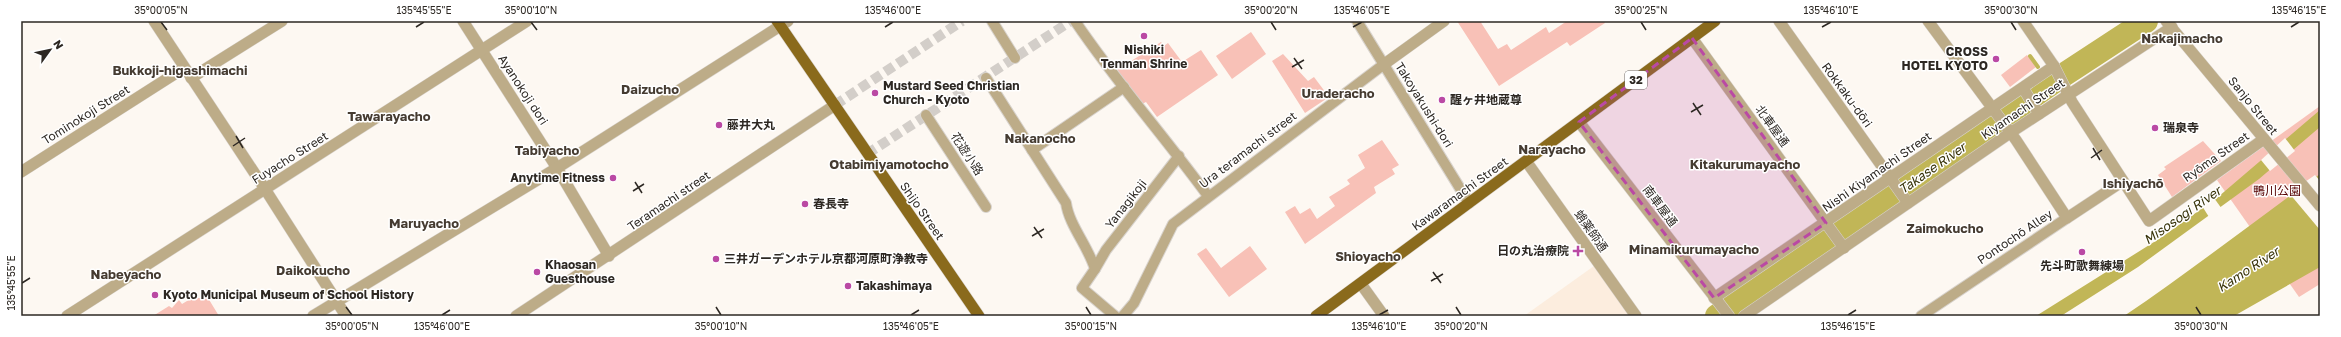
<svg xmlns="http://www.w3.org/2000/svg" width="2341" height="337" font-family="'Golos Text','Noto Sans JP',sans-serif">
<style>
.built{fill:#fcedde}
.green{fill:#f8c1b7}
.water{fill:#c1b657}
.pier{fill:#fdf8f2}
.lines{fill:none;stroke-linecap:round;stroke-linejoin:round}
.stream{stroke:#c1b657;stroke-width:4}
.river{stroke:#c1b657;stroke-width:24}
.pedestrian-tunnel{stroke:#d3cec9;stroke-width:10;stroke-dasharray:10 5;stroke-linecap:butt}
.pedestrian-casing{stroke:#d8d3cd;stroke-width:12}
.minor-casing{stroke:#d8d3cd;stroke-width:12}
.tertiary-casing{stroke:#d8d3cd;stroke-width:12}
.primary-casing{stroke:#d8d3cd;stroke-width:12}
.pedestrian{stroke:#bdac88;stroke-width:10}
.minor{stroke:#bdac88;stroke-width:11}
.tertiary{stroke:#bdac88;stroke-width:11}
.primary{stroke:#8a6a1c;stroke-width:11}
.marked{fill:#ba49a4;fill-opacity:0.2;stroke:#ba49a4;stroke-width:3;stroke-dasharray:8 5;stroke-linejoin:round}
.ticks{fill:none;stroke:#2d2823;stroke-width:1.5}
.poi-dot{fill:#ba49a4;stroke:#fff;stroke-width:1.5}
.labels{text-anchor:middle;stroke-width:3;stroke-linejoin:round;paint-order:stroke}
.shield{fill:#fff;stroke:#6c6865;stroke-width:1}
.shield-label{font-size:11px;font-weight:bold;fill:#2d2823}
.poi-label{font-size:12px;font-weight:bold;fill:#2d2823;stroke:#fff;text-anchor:start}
.street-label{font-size:12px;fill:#2d2823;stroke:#fff}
.park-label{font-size:12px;fill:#500;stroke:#fff}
.neighbourhood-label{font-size:13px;font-weight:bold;fill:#453b31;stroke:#fff}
.water-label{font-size:13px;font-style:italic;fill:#373208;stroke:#fff}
.neatline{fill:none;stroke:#2d2823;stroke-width:1.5}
.ticks-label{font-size:10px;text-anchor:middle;fill:#2d2823}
</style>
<rect width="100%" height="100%" fill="#fdf8f2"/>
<path class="built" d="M1594,266L1629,316H1524Z"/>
<g class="green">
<path d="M1457,21H1480L1498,49L1507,44L1511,50L1546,27L1549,33L1567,21H1604L1605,23L1570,46L1567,42L1499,86Z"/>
<path d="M1251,32L1266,54L1232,79L1216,56Z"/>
<path d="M1161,42L1164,46L1168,43L1182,62L1201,50L1218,75L1157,117L1146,102L1142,104L1117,70Z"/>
<path d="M1283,54L1308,81L1314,77L1329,97L1305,113L1272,61Z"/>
<path d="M2027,55L2036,67L2010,87L2001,75Z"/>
<path d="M2320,106V284L2299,297L2217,180Z"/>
<path d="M1382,140L1399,165L1392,169L1395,174L1374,187L1376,193L1305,244L1285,212L1295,206L1300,214L1310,208L1317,219L1335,206L1329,197L1350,184L1347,180L1365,168L1358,155Z"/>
<path d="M2203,141L2221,161L2172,197L2158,175L2166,169L2164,167Z"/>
<path d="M1250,246L1267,269L1229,297L1197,254L1206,248L1221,268Z"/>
<path d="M192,298H208L219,316H153L169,306L172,308L179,300L182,304Z"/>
</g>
<g class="water">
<path d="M2320,110V127L2259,179L2138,267L2061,316H2036L2162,237L2218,197Z"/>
<path d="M2320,174V267L2234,316H2124C2191,271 2254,221 2320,174Z"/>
</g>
<g class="pier">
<path d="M2285,138L2295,151L2270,171L2261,160Z"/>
<path d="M2315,175L2320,181V230L2289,193Z"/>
<path d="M2214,198L2222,209L2209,217L2202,206Z"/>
</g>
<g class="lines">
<path class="stream" d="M2030,56L2038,67"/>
<path class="river" d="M1717,316L2065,74L2146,21"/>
<g class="pedestrian-tunnel">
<path d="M835,105L962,21"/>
<path d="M867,154L1071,21"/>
</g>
<defs>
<g id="pedestrian">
<path d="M992,21L1015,58"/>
<path d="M1075,21C1116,82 1165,137 1208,196"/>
<path d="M1357,21L1469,203"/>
<path d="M986,78L1066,203C1069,225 1088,246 1095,269L1082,288L1115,316"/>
<path d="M926,115L986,207"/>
<path d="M1032,150L1124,87"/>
<path d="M1095,269L1106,250L1179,156"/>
<path d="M1123,316L1134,303L1173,224L1383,65"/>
<path d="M1921,316L2067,218"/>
</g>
<g id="minor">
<path d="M154,21L265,189L346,316"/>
<path d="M463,21L557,168L609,256"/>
<path d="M1779,21L1908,203"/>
<path d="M1928,21L2016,140L2067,218L2123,181"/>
<path d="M2023,21L2054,66L2072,102L2149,221L2264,139"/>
<path d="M1692,38L1844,248"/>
<path d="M1383,65L1444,21"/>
<path d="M191,78L282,21"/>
<path d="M2023,88L2039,114"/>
<path d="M1579,122L1729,316"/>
<path d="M1526,161L1636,316"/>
<path d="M21,172L184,68"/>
<path d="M1361,284L1384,316"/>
<path d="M1714,298L2054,66"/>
<path d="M67,316L527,21"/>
<path d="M313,316L557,168L788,21"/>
<path d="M516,316L835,105"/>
<path d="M1744,316L2010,133L2172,27"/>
</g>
<path id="tertiary" d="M2166,21L2320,206"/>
<g id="primary">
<path d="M777,21L979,316"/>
<path d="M1316,316L1715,21"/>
</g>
</defs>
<use href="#pedestrian" class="pedestrian-casing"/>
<use href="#minor" class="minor-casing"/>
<use href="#tertiary" class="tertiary-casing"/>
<use href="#primary" class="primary-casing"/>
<use href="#pedestrian" class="pedestrian"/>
<use href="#minor" class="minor"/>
<use href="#tertiary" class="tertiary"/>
<use href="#primary" class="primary"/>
</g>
<path class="marked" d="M1692,38L1826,223L1714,298L1579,122Z"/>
<path class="ticks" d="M161,22L167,30M531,22L537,30M1271,22L1276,30M1641,22L1646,30M2011,22L2016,30M416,27L424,22M885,27L893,22M1353,27L1362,22M1822,27L1831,22M2291,27L2299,22M1294,58L1302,69M1292,67L1304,60M1693,103L1701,115M1691,112L1703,105M236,136L243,148M233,146L245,138M2093,148L2100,160M2091,158L2102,150M635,182L642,193M633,191L644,184M1034,227L1042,238M1032,236L1044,229M1433,272L1441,283M1431,281L1443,274M22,283L30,278M346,307L352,315M716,307L721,315M1086,307L1091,315M1456,307L1461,315M2196,307L2201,315M442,315L450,310M911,315L919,310M1379,315L1388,310M1848,315L1856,310"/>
<g class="poi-dot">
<circle cx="1144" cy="36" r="4"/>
<circle cx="1996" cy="59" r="4"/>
<circle cx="875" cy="93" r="4"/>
<circle cx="1442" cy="100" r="4"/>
<circle cx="719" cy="125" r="4"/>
<circle cx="2155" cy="128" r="4"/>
<circle cx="613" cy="178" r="4"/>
<circle cx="805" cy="204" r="4"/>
<path d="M1576 245h4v4h4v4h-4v4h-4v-4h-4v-4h4z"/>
<circle cx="2082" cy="252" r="4"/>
<circle cx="716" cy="259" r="4"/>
<circle cx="537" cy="272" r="4"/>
<circle cx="848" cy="286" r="4"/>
<circle cx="155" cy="295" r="4"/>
</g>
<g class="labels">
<rect class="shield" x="1625" y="71" width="22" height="18" rx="3"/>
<g class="shield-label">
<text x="1636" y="84">32</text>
</g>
<g class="poi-label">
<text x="1144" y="54" text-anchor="middle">Nishiki<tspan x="1144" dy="14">Tenman Shrine</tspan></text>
<text x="1988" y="56" text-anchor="end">CROSS<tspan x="1988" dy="14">HOTEL KYOTO</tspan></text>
<text x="883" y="90">Mustard Seed Christian<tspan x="883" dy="14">Church - Kyoto</tspan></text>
<text x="1450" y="104">醒ヶ井地蔵尊</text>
<text x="727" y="129">藤井大丸</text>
<text x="2163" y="132">瑞泉寺</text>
<text x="605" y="182" text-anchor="end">Anytime Fitness</text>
<text x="813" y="208">春長寺</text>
<text x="1569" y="255" text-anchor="end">日の丸治療院</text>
<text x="724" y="263">三井ガーデンホテル京都河原町浄教寺</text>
<text x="545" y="269">Khaosan<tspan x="545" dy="14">Guesthouse</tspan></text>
<text x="2082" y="270" text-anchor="middle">先斗町歌舞練場</text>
<text x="856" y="290">Takashimaya</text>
<text x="163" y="299">Kyoto Municipal Museum of School History</text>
</g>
<g class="street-label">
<text transform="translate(523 90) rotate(57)" y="4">Ayanokoji dori</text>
<text transform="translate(1847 95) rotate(54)" y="4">Rokkaku-dōri</text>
<text transform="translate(1424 105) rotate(58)" y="4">Takoyakushi-dori</text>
<text transform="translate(2253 106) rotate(51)" y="4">Sanjo Street</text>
<text transform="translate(2023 109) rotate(-34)" y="4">Kiyamachi Street</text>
<text transform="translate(86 115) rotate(-32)" y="4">Tominokoji Street</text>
<text transform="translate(1772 126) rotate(54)" y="4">北車屋通</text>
<text transform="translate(1248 150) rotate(-37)" y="4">Ura teramachi street</text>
<text transform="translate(967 154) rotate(57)" y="4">花遊小路</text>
<text transform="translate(2216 157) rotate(-35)" y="4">Ryōma Street</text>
<text transform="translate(290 158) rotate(-32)" y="4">Fuyacho Street</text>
<text transform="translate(1877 172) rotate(-35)" y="4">Nishi Kiyamachi Street</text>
<text transform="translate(1460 194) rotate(-36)" y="4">Kawaramachi Street</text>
<text transform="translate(669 201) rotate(-34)" y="4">Teramachi street</text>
<text transform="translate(1126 204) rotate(-52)" y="4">Yanagikoji</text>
<text transform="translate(1660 206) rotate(53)" y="4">南車屋通</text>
<text transform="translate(922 211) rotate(55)" y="4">Shijo Street</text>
<text transform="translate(1591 231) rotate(55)" y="4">蛸薬師通</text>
<text transform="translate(2015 237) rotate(-34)" y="4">Pontochō Alley</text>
</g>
<g class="park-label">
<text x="2277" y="195">鴨川公園</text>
</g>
<g class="neighbourhood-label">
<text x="2182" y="43">Nakajimacho</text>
<text x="180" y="75">Bukkoji-higashimachi</text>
<text x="650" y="94">Daizucho</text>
<text x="1338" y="98">Uraderacho</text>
<text x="389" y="121">Tawarayacho</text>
<text x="1040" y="143">Nakanocho</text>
<text x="1552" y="154">Narayacho</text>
<text x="547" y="155">Tabiyacho</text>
<text x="889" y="169">Otabimiyamotocho</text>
<text x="1745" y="169">Kitakurumayacho</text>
<text x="2133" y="188">Ishiyachō</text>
<text x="424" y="228">Maruyacho</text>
<text x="1945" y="233">Zaimokucho</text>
<text x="1694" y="254">Minamikurumayacho</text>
<text x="1368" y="261">Shioyacho</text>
<text x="313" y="275">Daikokucho</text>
<text x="126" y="279">Nabeyacho</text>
</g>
<g class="water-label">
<text transform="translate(1932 168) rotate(-35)" y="5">Takase River</text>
<text transform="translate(2182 215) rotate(-35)" y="5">Misosogi River</text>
<text transform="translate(2248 269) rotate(-33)" y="5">Kamo River</text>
</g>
</g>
<rect width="2341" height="337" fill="none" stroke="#ffffff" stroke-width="44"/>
<g transform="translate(50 50) rotate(57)" stroke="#ffffff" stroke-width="3" paint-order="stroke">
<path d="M0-3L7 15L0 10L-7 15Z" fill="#2d2823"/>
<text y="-6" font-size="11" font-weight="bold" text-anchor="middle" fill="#2d2823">N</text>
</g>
<rect x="22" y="22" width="2297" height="293" class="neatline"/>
<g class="ticks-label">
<text x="161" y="14">35°00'05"N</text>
<text x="424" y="14">135°45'55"E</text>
<text x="531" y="14">35°00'10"N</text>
<text x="893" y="14">135°46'00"E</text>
<text x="1271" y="14">35°00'20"N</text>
<text x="1362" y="14">135°46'05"E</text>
<text x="1641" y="14">35°00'25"N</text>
<text x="1831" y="14">135°46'10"E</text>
<text x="2011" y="14">35°00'30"N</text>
<text x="2299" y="14">135°46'15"E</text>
<text transform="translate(11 283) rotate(-90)" y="4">135°45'55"E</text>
<text x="352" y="330">35°00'05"N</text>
<text x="442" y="330">135°46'00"E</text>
<text x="721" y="330">35°00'10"N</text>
<text x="911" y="330">135°46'05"E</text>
<text x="1091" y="330">35°00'15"N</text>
<text x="1379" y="330">135°46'10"E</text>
<text x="1461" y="330">35°00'20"N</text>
<text x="1848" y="330">135°46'15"E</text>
<text x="2201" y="330">35°00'30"N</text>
</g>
</svg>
